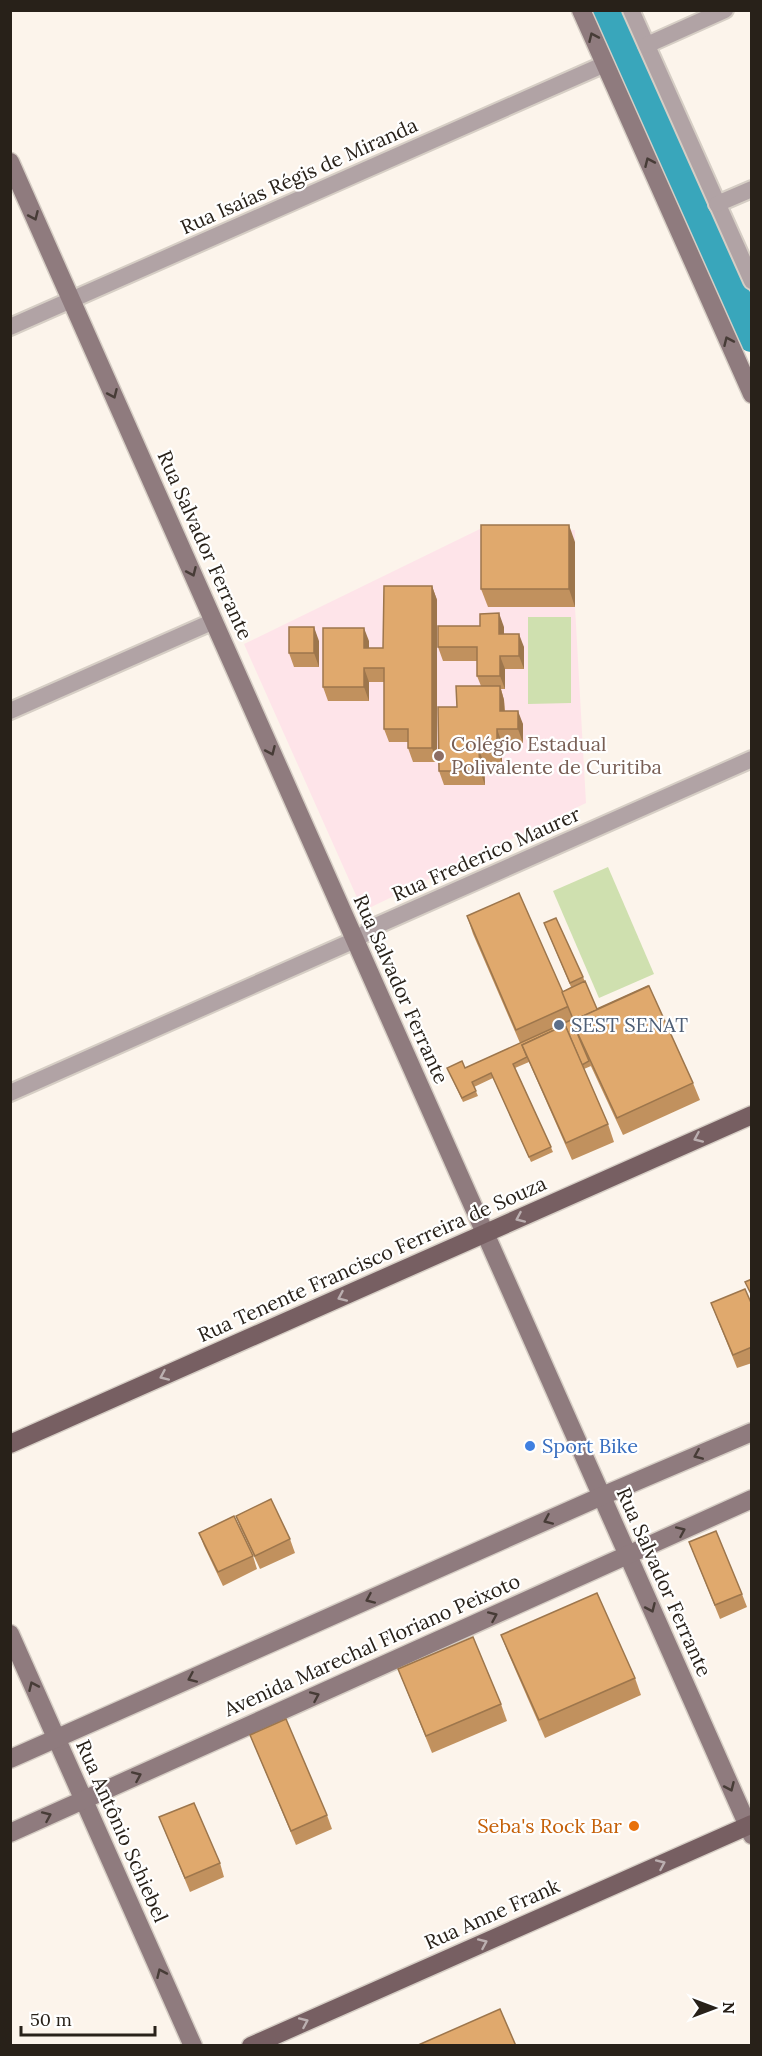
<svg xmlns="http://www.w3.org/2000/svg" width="762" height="2056" font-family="Lora,serif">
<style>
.education{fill:#fee4e9}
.green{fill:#cfe0af}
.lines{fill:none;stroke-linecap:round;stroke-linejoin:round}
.river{stroke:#39a6bb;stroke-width:32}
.street-casing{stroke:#d6cec5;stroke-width:20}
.secondary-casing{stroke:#d6cec5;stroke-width:21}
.primary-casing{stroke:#d6cec5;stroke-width:21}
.street{stroke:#b1a3a5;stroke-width:16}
.secondary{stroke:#8f7b7e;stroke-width:18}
.primary{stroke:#775f62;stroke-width:18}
.wall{fill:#c1915e}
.shaded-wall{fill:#9d764c}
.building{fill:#e0a96d;stroke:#9d764c;stroke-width:1.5}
.oneway{stroke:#473c37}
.oneway2{stroke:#bbafb0}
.education-dot{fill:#8d6e63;stroke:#fff;stroke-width:2}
.service-dot{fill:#5c6f8a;stroke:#fff;stroke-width:2}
.shop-dot{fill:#3f7fe0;stroke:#fff;stroke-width:2}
.food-dot{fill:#e8710a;stroke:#fff;stroke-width:2}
.labels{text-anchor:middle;stroke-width:4.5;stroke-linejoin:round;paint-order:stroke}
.street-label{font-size:20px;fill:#282119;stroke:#fff}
.education-label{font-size:20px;fill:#785e54;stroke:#fff;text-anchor:start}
.service-label{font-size:20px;fill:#4e5e75;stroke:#fff;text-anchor:start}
.shop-label{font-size:20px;fill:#366cbe;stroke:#fff;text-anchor:start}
.food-label{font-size:20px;fill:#c56008;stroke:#fff;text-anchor:end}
</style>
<rect width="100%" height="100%" fill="#fcf4eb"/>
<path class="education" d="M482,528L575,530V607L586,803L363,911L244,644Z"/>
<g class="green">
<path d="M528,617H571V703L528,704Z"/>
<path d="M608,867L654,974L599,998L553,891Z"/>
</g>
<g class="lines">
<path class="river" d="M607,10L752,336"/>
<defs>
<g id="street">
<path d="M631,10L752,281"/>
<path d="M647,45L725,10"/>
<path d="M717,204L752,189"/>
<path d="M10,327L605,64"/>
<path d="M10,711L214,621"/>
<path d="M10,1093L355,940L378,925L752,759"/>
</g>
<g id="secondary">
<path d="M581,10L752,394"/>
<path d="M10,162L752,1835"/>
<path d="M10,1634L193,2046"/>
<path d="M10,1759L602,1496L752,1432"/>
<path d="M10,1833L752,1499"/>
</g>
<g id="primary">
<path d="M10,1444L752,1115"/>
<path d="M251,2046L752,1824"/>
</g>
</defs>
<use href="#street" class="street-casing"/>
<use href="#secondary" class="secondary-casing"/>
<use href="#primary" class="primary-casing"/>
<use href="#street" class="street"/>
<use href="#secondary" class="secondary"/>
<use href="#primary" class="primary"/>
</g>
<g class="wall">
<path d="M575,542V607H488L481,589Z"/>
<path d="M432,586L437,600V762H413L408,748V742H389L384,729V682H369V701H328L323,687L369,641V648H383Z"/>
<path d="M504,627V634L524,647V669H505V689H501L504,700L505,711L523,724V743H502V763H484L485,785H444L439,771L457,707L481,686L477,676V661H443L438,647Z"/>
<path d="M319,641V667H294L289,653Z"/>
<path d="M467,916L562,992L571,987L544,923L583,977L597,1009L693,1083L700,1100L623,1135L589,1062L591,1066L584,1069L608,1124L614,1142L572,1160L529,1062L515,1068L553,1152L531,1162L493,1078L474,1087L478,1096L463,1102L447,1068H465L520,1043L473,934Z"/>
<path d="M711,1303L752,1305V1363L737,1368Z"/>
<path d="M236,1516L290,1539L295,1553L260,1569L241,1529Z"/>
<path d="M199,1533L253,1556L257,1569L223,1586L204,1546Z"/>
<path d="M689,1542L742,1594L747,1607L720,1619Z"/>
<path d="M501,1635L635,1678L641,1695L545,1738L508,1653Z"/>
<path d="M398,1669L501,1704L507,1721L432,1753Z"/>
<path d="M250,1735L327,1815L332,1829L296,1845Z"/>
<path d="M159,1817L220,1863L224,1877L190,1892Z"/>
</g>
<g class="shaded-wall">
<path d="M569,525L575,542V607L569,589Z"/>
<path d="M432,586L437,600V762L432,748Z"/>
<path d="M499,613L504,627V647L499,634Z"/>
<path d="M314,627L319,641V667L314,653Z"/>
<path d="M364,628L369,641V661L364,648Z"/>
<path d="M519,634L524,647V669L519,656Z"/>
<path d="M500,656L505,669V689L500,676Z"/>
<path d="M364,668L369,682V701L364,687Z"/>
<path d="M500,686L504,700L505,724L500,711Z"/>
<path d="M518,711L523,724V743L518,729Z"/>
<path d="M497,729L502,743V763L497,749Z"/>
<path d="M479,750L484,763L485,785L480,771Z"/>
</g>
<g class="building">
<rect x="481" y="525" width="88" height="64"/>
<path d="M384,586H432V748H408V729H384V668H364V687H323V628H364V648H383Z"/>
<path d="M499,613V634H519V656H500V676H477V647H438V626H480V614Z"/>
<rect x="289" y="627" width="25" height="26"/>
<path d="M456,686H500V711H518V729H497V749L479,750L480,771H439L438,707H457Z"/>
<path d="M519,893L569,1006L516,1030L467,916Z"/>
<path d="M556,918L583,977L570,983L544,923Z"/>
<path d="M585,981L597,1009L648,986V987L572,1021L589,1061L582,1065L565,1025L522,1045L527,1057L513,1064L551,1147L529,1157L491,1073L472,1082L476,1091L462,1098L447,1068L462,1061L465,1068L573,1019L562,992Z"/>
<path d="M649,986L693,1083L617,1118L572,1021Z"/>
<path d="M565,1025L608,1124L566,1143L522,1045Z"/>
<path d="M752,1279V1296L745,1282Z"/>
<path d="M745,1289L752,1305V1347L733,1355L711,1303Z"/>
<path d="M271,1499L290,1539L255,1556L236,1516Z"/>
<path d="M234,1516L253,1556L218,1572L199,1533Z"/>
<path d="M716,1531L742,1594L715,1605L689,1542Z"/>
<path d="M597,1593L635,1678L539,1720L501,1635Z"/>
<path d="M473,1637L501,1704L426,1736L398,1669Z"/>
<path d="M286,1719L327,1815L291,1831L250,1735Z"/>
<path d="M194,1803L220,1863L185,1878L159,1817Z"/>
<path d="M500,2009L516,2046H416Z"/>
</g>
<defs><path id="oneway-chevron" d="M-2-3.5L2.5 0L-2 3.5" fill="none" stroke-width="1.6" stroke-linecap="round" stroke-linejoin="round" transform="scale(1.5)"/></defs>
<g class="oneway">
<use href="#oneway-chevron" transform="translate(593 37) rotate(-114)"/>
<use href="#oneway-chevron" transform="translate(649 162) rotate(-114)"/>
<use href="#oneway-chevron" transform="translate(34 216) rotate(66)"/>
<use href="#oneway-chevron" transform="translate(728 341) rotate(-114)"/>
<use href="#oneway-chevron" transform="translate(113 394) rotate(66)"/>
<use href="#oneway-chevron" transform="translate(192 572) rotate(66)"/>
<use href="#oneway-chevron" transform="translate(271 751) rotate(66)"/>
<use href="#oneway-chevron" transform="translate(698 1455) rotate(157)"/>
<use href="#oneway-chevron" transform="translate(548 1520) rotate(156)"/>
<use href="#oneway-chevron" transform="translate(681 1531) rotate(-24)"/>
<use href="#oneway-chevron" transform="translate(370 1599) rotate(156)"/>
<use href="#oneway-chevron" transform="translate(651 1608) rotate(66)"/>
<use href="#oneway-chevron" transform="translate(493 1616) rotate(-24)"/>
<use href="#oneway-chevron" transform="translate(192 1678) rotate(156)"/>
<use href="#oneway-chevron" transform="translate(33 1686) rotate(-114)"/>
<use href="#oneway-chevron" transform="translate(315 1696) rotate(-24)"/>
<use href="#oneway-chevron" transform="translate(137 1776) rotate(-24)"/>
<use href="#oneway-chevron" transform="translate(730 1787) rotate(66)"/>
<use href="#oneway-chevron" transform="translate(47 1816) rotate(-24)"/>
<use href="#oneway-chevron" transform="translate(161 1973) rotate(-114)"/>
</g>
<g class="oneway2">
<use href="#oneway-chevron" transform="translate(698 1138) rotate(156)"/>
<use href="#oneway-chevron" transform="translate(520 1218) rotate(156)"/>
<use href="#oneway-chevron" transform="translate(342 1297) rotate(156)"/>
<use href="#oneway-chevron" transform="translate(164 1376) rotate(156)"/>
<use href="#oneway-chevron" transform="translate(661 1864) rotate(-24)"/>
<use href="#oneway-chevron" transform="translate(483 1943) rotate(-24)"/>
<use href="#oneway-chevron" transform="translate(304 2022) rotate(-24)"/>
</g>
<circle class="education-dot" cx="439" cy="756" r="6"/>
<circle class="service-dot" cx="559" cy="1025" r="6"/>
<circle class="shop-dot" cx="530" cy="1446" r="6"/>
<circle class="food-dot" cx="634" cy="1826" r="6"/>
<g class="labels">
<g class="street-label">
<text transform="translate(299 176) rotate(-24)" y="7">Rua Isaías Régis de Miranda</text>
<text transform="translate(205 545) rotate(66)" y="7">Rua Salvador Ferrante</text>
<text transform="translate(486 854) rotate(-24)" y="7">Rua Frederico Maurer</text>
<text transform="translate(401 989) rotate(66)" y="7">Rua Salvador Ferrante</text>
<text transform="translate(372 1259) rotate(-24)" y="7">Rua Tenente Francisco Ferreira de Souza</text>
<text transform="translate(664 1582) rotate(66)" y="7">Rua Salvador Ferrante</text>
<text transform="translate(372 1645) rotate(-24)" y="7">Avenida Marechal Floriano Peixoto</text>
<text transform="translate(122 1831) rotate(66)" y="7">Rua Antônio Schiebel</text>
<text transform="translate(492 1914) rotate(-24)" y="7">Rua Anne Frank</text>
</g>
<g class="education-label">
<text x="451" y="751">Colégio Estadual<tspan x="451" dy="23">Polivalente de Curitiba</tspan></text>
</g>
<g class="service-label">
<text x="571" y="1032">SEST SENAT</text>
</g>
<g class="shop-label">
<text x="542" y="1453">Sport Bike</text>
</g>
<g class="food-label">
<text x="622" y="1833">Seba's Rock Bar</text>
</g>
</g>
<rect width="762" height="2056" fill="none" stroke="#282119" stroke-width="24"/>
<g transform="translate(714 2008) rotate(90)" stroke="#ffffff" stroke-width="4.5" paint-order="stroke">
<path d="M0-4.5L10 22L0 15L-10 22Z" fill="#282119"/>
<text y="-9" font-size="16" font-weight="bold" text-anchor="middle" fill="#282119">N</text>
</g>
<path d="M21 2026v9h134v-9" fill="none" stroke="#282119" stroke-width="3"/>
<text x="30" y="2026" font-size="18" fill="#282119" stroke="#ffffff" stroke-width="4.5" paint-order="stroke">50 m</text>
</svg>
